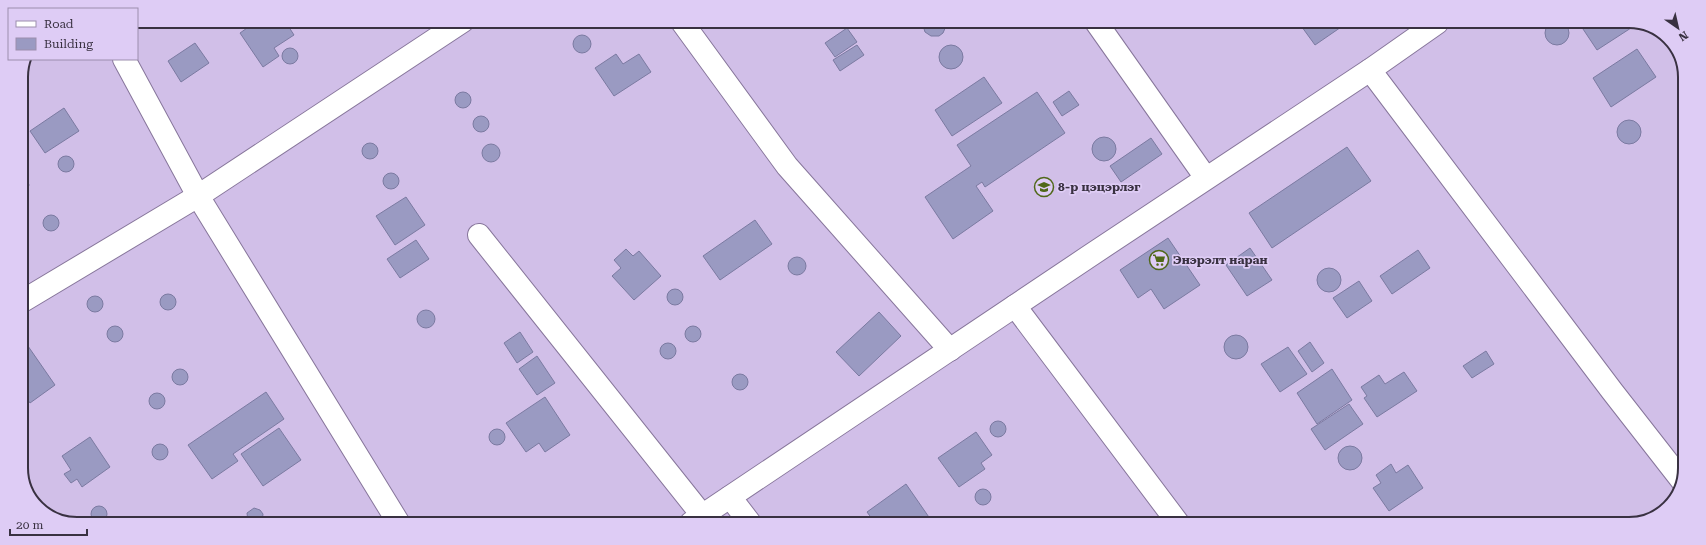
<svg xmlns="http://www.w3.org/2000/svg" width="1706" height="545" font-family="'Roboto Serif',serif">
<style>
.building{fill:#9a9ac2;stroke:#7b7aa1}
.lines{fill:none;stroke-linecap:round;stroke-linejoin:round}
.minor-casing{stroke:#87769b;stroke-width:24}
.minor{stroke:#fff;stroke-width:22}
.labels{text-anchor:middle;stroke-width:3.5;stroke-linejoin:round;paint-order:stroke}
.poi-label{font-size:12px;font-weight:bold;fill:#393141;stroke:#deccf5;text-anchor:start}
.rim{fill:none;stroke:#393141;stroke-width:2}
</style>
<rect width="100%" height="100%" fill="#d1bfe8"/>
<g class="building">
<path d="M257,21H285L294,35L274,48L279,56L263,67L240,33Z"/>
<path d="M297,21H311L301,28Z"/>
<circle cx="1557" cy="33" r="12"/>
<path d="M922,22H946V26L943,33L939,36H931L925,32Z"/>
<path d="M1023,22H1042L1033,26H1029Z"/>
<path d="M1299,23H1347L1315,45Z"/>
<path d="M1579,23H1627L1631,28L1597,50Z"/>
<path d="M847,28L857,42L835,57L825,43Z"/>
<circle cx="582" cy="44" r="9"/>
<path d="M195,43L209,63L181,82L168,61Z"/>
<circle cx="951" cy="57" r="12"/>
<path d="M857,45L864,55L840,71L833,60Z"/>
<circle cx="290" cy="56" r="8"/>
<path d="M1637,49L1656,77L1611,107L1593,78Z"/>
<path d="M616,54L623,64L639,54L651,72L614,96L595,68Z"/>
<path d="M984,77L1002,103L952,136L935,110Z"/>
<path d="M1069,91L1079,105L1062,116L1053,102Z"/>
<circle cx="463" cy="100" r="8"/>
<path d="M1037,92L1065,133L985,187L982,182L976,186L993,211L953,239L925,197L971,166L957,145Z"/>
<path d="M64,108L79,131L45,153L30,131Z"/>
<circle cx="481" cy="124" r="8"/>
<circle cx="1629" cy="132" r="12"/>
<circle cx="1104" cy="149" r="12"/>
<path d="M1151,138L1162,154L1121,182L1110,166Z"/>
<circle cx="370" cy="151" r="8"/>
<circle cx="491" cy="153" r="9"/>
<path d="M1347,147L1371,181L1272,248L1249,213Z"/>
<circle cx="66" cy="164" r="8"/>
<circle cx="391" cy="181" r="8"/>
<path d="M21,177L27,180L29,185L26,192L21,194Z"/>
<path d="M406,197L425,225L395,245L376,216Z"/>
<circle cx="51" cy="223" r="8"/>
<path d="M755,220L772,244L720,280L703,256Z"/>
<path d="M1168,238L1200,285L1164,309L1151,289L1138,298L1120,270Z"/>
<path d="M416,240L429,259L400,278L387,259Z"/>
<path d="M1250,248L1272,280L1247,296L1226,265Z"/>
<path d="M626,249L633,256L639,251L661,276L634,300L612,276L621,268L614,260Z"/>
<path d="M1418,250L1430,268L1392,294L1380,276Z"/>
<circle cx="797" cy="266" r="9"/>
<circle cx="1329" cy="280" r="12"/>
<path d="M1359,281L1372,301L1347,318L1333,298Z"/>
<circle cx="675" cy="297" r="8"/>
<circle cx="168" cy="302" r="8"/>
<circle cx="95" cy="304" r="8"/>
<circle cx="426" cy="319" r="9"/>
<path d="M879,312L901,336L859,376L836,352Z"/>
<circle cx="693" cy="334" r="8"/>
<circle cx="115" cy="334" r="8"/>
<path d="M520,332L533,352L517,363L504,343Z"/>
<circle cx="1236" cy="347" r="12"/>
<path d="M21,336L55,385L30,403L21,390Z"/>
<path d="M1310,342L1324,363L1312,372L1298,351Z"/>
<circle cx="668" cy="351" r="8"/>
<path d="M1288,347L1307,374L1280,392L1261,364Z"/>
<path d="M1486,351L1494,364L1472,378L1463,366Z"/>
<path d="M537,356L555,383L537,395L519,369Z"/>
<circle cx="180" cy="377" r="8"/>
<path d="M1332,369L1352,400L1317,424L1297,393Z"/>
<path d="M1404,372L1417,391L1377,417L1364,398L1367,396L1361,387L1379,375L1385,384Z"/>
<circle cx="740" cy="382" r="8"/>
<path d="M266,392L284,419L233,454L238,461L212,479L188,445Z"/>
<circle cx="157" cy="401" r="8"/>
<path d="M545,397L570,435L545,452L539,443L526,452L506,423Z"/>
<path d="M1349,404L1363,424L1325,450L1311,429Z"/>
<circle cx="998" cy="429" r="8"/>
<path d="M279,428L301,460L263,486L241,454Z"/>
<circle cx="497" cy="437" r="8"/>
<path d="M976,432L992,455L981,463L985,469L959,487L938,458Z"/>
<path d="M90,437L110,467L82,487L77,479L71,483L64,474L71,470L62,456Z"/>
<circle cx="160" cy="452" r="8"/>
<circle cx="1350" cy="458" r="12"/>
<path d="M1391,464L1396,473L1408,465L1423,488L1389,511L1373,488L1381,483L1376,475Z"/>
<path d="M906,484L933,523H875L867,512Z"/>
<circle cx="983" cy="497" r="8"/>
<circle cx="99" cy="514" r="8"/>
<path d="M254,508L260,510L263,514L262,522H248L247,513Z"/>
<path d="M1396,520H1400L1406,524H1388Z"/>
<path d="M1447,520L1449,524H1440Z"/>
</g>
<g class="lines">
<defs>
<g id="minor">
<path d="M682,22L787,166L950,350"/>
<path d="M1096,22L1206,178"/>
<path d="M124,59L198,196L398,522"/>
<path d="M1370,70L1612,391L1683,482"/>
<path d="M479,235L702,515"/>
<path d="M21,302L198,196L463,21"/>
<path d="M1015,306L1178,523"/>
<path d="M730,497L750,523"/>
<path d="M691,523L1088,257L1370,70L1437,23"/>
</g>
</defs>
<use href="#minor" class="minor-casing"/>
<use href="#minor" class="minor"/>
</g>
<defs>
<symbol id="school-ring" viewBox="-11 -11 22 22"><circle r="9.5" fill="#deccf5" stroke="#506819" stroke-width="1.5"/><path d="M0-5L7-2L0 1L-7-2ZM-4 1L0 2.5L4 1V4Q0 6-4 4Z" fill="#506819"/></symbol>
<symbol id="supermarket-ring" viewBox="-11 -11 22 22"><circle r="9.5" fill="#deccf5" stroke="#506819" stroke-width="1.5"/><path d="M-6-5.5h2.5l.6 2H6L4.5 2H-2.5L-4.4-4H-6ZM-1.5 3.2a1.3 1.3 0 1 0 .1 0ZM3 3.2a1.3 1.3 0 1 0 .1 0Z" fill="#506819"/></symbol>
</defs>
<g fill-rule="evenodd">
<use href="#school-ring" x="1033" y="176" width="22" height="22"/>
<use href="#supermarket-ring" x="1148" y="249" width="22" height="22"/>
</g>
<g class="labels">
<g class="poi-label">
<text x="1058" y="191">8-р цэцэрлэг</text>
<text x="1173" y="264">Энэрэлт наран</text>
</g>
</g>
<path d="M0 0H1706V545H0ZM77 28H1629A49 49 0 0 1 1678 77V468A49 49 0 0 1 1629 517H77A49 49 0 0 1 28 468V77A49 49 0 0 1 77 28Z" fill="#deccf5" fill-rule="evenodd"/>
<path class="rim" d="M77 28H1629A49 49 0 0 1 1678 77V468A49 49 0 0 1 1629 517H77A49 49 0 0 1 28 468V77A49 49 0 0 1 77 28Z"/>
<rect x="8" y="8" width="130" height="52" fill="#deccf5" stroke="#9c8ead"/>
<rect x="16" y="21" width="20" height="6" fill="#ffffff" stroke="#9c8ead"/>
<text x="44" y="28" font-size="12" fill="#393141">Road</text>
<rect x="16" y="38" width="20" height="12" fill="#9a9ac2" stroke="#9c8ead"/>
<text x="44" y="48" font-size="12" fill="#393141">Building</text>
<g transform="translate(1678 28) rotate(146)" stroke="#deccf5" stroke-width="3" paint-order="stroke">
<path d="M0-3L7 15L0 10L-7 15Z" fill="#393141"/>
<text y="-6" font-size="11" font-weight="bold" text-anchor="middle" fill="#393141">N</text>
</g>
<path d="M10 529v6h77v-6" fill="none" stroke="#393141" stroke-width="2"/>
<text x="16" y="529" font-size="12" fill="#393141" stroke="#deccf5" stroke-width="3" paint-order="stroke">20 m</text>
</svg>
